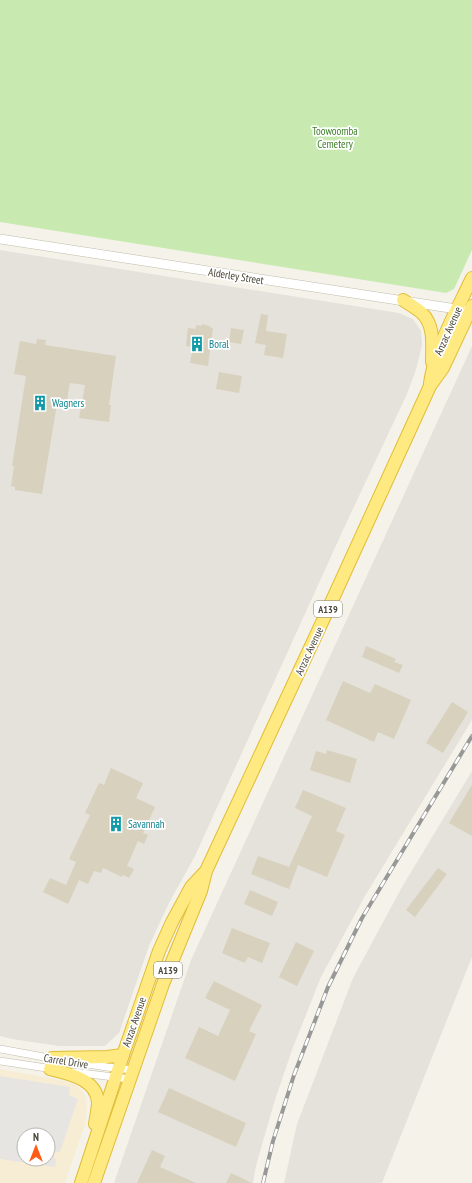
<svg xmlns="http://www.w3.org/2000/svg" width="472" height="1183" font-family="'PT Sans Narrow',sans-serif">
<style>
.commercial{fill:#f7edd5;fill-rule:evenodd}
.industrial{fill:#e5e2db}
.green{fill:#c8eab1}
.parking{fill:#e7e5e1;fill-rule:evenodd}
.building{fill:#d7d1be}
.lines{fill:none;stroke-linecap:round;stroke-linejoin:round}
.minor-casing{stroke:#c1bdab;stroke-width:8}
.tertiary-casing{stroke:#c1bdab;stroke-width:10}
.trunk-casing{stroke:#e2bc36;stroke-width:14}
.minor{stroke:#fff;stroke-width:7}
.tertiary{stroke:#fff;stroke-width:9}
.trunk{stroke:#ffea82;stroke-width:12}
.rail-casing{stroke:#989898;stroke-width:4}
.rail{stroke:#fff;stroke-width:2.5;stroke-dasharray:8;stroke-linecap:butt}
.labels{text-anchor:middle;stroke-width:3.5;stroke-linejoin:round;paint-order:stroke}
.shield{fill:#fff;stroke:#807d73;stroke-width:1}
.shield-label{font-size:10px;font-weight:bold;fill:#494537}
.park-label{font-size:11px;fill:#3c7e28;stroke:#fff}
.street-label{font-size:11px;fill:#494537;stroke:#fff}
.culture-label{font-size:11px;fill:#0d838f;stroke:#fff;text-anchor:start}
</style>
<rect width="100%" height="100%" fill="#f5f3e9"/>
<path class="commercial" d="M0,1069L55,1079L75,1084L84,1093L87,1105L85,1125L65,1183H0ZM24,1135H48V1159H24Z"/>
<g class="industrial">
<path d="M0,250L399,313L413,319L421,331L422,345L416,370L407,394L344,528L195,856L169,903L149,946L119,1033L105,1046H59L12,1039L0,1036Z"/>
<path d="M472,346V720L365,896L321,977L292,1050L274,1103L256,1166L253,1183H114L191,960Z"/>
<path d="M472,771V957L382,1183H284L297,1124L353,978L402,887Z"/>
</g>
<path class="green" d="M0,0H472V250L454,289L446,293L0,222Z"/>
<path class="parking" d="M0,1076L70,1087L69,1095L78,1099L60,1152L52,1151V1153L56,1161L55,1167L0,1159ZM24,1135H48V1159H24Z"/>
<g class="building">
<path d="M261,314L268,315L266,331L287,334L283,358L264,355L266,345L255,343Z"/>
<path d="M202,324L210,326L209,327L213,328L208,366L190,363L193,347L186,346L188,328L196,329V325L201,326Z"/>
<path d="M231,328L244,330L241,344L229,342Z"/>
<path d="M37,339L46,340L45,345L116,356L109,405H111L109,422L79,418L85,385L70,383L67,400L58,398L42,494L15,490V487L11,486L14,466H12L26,376L14,374L20,341L36,344Z"/>
<path d="M219,372L242,376L239,393L216,389Z"/>
<path d="M366,646L396,659L394,662L403,665L399,673L362,657Z"/>
<path d="M343,681L370,693L375,684L411,700L394,739L378,732L374,742L326,720Z"/>
<path d="M452,702L468,712L443,753L426,743Z"/>
<path d="M327,750L357,759L350,783L310,770L316,751L326,754Z"/>
<path d="M111,768L143,783L136,798L155,807L143,833L148,835L144,844L138,841L127,866L134,869L129,878L123,875L122,877L103,868L101,873L94,871L88,884L79,880L68,904L43,892L50,878L66,885L76,862L69,859L90,815L85,813L99,783L104,785Z"/>
<path d="M472,785V836L449,823Z"/>
<path d="M303,790L346,808L336,831L345,835L327,877L298,865L289,889L251,874L258,856L289,867L312,816L295,808Z"/>
<path d="M438,868L447,874L415,917L406,910Z"/>
<path d="M250,890L278,902L272,916L244,904Z"/>
<path d="M232,928L270,943L262,963L248,957L245,963L222,953Z"/>
<path d="M296,942L314,951L297,986L279,977Z"/>
<path d="M214,981L262,1005L249,1031L256,1034L235,1081L185,1058L199,1027L218,1036L230,1010L205,998Z"/>
<path d="M169,1088L246,1123L236,1147L158,1112Z"/>
<path d="M152,1150L165,1156L160,1167L196,1183H137Z"/>
<path d="M231,1173L252,1183H226Z"/>
</g>
<g class="lines">
<defs>
<g id="minor">
<path d="M0,1049L55,1059"/>
<path d="M0,1061L53,1069"/>
<path d="M73,1062L107,1067L133,1070"/>
<path d="M73,1072L130,1079"/>
</g>
<path id="tertiary" d="M0,239L463,310"/>
<g id="trunk">
<path d="M403,300C409,304 416,308 422,313C435,326 432,345 432,362"/>
<path d="M430,383C435,348 457,310 472,278"/>
<path d="M52,1058L107,1057L123,1055"/>
<path d="M50,1069C68,1074 96,1078 98,1102C98,1109 96,1117 95,1124"/>
<path d="M81,1183L123,1055L159,951L172,922L191,887L204,873"/>
<path d="M94,1183L163,984L201,891L206,871L324,618L430,386L443,368L472,306"/>
</g>
</defs>
<use href="#minor" class="minor-casing"/>
<use href="#tertiary" class="tertiary-casing"/>
<use href="#trunk" class="trunk-casing"/>
<use href="#minor" class="minor"/>
<use href="#tertiary" class="tertiary"/>
<use href="#trunk" class="trunk"/>
<defs>
<path id="rail" d="M263,1183L273,1141L294,1075L328,987L362,918L472,736"/>
</defs>
<use href="#rail" class="rail-casing"/>
<use href="#rail" class="rail"/>
</g>
<defs>
<symbol id="building-bare" viewBox="-9 -9 18 18"><path d="M-4-6H4V6H1V3H-1V6H-4ZM-2.5-4.3h1.7v1.8h-1.7ZM.8-4.3h1.7v1.8H.8ZM-2.5-1h1.7V.8h-1.7ZM.8-1h1.7V.8H.8Z" fill="#0f9aa8" stroke="#fff" stroke-width="2.5" paint-order="stroke"/></symbol>
</defs>
<g fill-rule="evenodd">
<use href="#building-bare" x="186" y="333" width="22" height="22"/>
<use href="#building-bare" x="29" y="392" width="22" height="22"/>
<use href="#building-bare" x="105" y="813" width="22" height="22"/>
</g>
<g class="labels">
<g class="shield">
<rect x="314" y="601" width="28" height="16" rx="3"/>
<rect x="154" y="962" width="28" height="16" rx="3"/>
</g>
<g class="shield-label">
<text x="328" y="613">A139</text>
<text x="168" y="974">A139</text>
</g>
<g class="park-label">
<text x="335" y="135">Toowoomba<tspan x="335" dy="13">Cemetery</tspan></text>
</g>
<g class="street-label">
<text transform="translate(236 276) rotate(9)" y="4">Alderley Street</text>
<text transform="translate(448 331) rotate(-66)" y="4">Anzac Avenue</text>
<text transform="translate(309 651) rotate(-65)" y="4">Anzac Avenue</text>
<text transform="translate(134 1022) rotate(-71)" y="4">Anzac Avenue</text>
<text transform="translate(66 1061) rotate(9)" y="4">Carrel Drive</text>
</g>
<g class="culture-label">
<text x="209" y="348">Boral</text>
<text x="52" y="407">Wagners</text>
<text x="128" y="828">Savannah</text>
</g>
</g>
<g transform="translate(36 1147)"><circle r="19" fill="#ffffff" stroke="#b6b5af"/>
<path d="M0-3L7 15L0 10L-7 15Z" fill="#ff5b17"/>
<text y="-6" font-size="11" font-weight="bold" text-anchor="middle" fill="#494537">N</text>
</g>
</svg>
